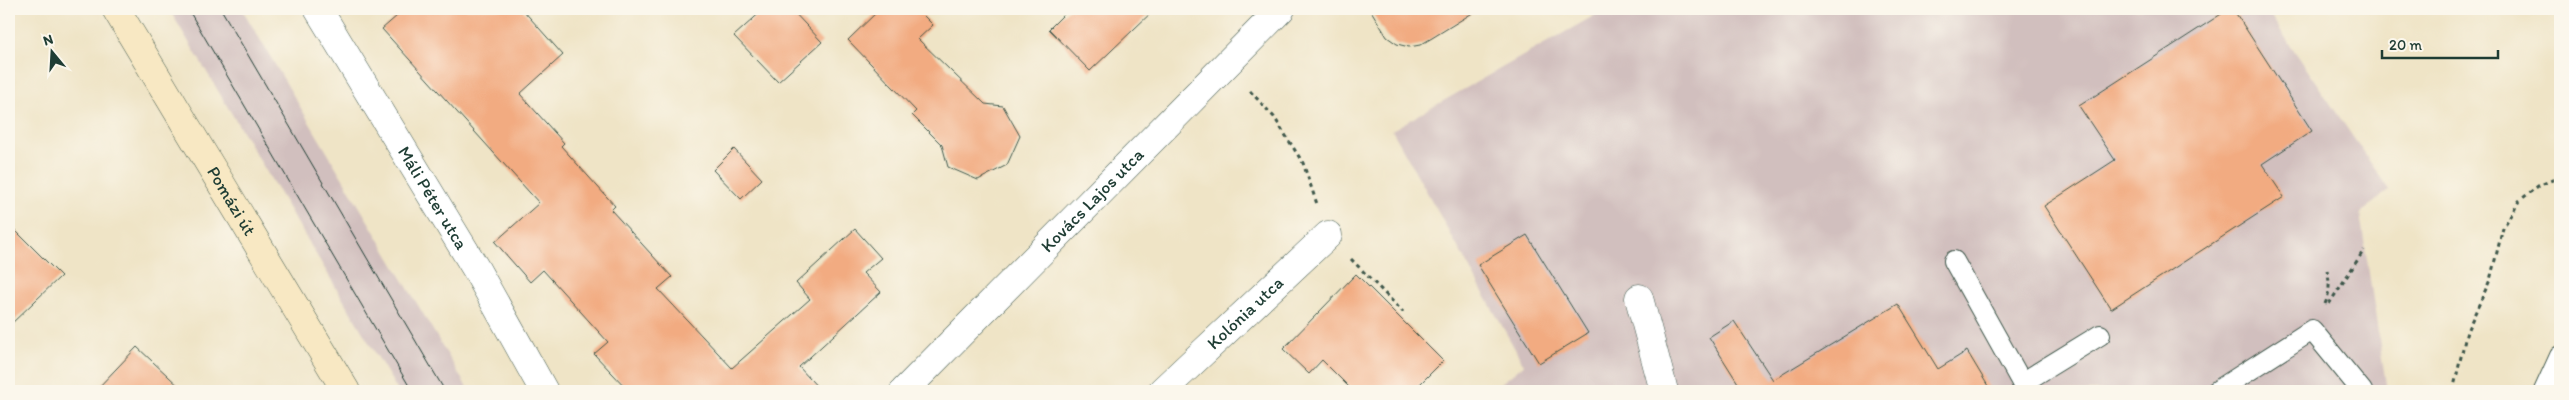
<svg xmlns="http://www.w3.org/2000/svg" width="2569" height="400" font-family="Itim,sans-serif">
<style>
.industrial{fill:#d1bfbe}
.building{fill:#f2ab81}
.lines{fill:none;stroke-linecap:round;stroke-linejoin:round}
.lane-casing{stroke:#3e564a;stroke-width:22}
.street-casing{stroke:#3e564a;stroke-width:29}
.secondary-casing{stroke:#3e564a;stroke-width:29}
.path{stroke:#3e564a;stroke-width:3;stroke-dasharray:4 4;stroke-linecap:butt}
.lane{stroke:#fff;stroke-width:20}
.street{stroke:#fff;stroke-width:28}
.secondary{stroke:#f8e8c3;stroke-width:28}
.tram{stroke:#1f3d34;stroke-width:1}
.labels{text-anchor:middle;stroke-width:4;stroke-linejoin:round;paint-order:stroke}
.street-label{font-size:18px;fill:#1f3d34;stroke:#fbf7ec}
</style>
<rect width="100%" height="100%" fill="#fbf7ec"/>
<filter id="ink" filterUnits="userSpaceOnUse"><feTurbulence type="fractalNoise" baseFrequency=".02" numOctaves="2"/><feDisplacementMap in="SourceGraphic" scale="10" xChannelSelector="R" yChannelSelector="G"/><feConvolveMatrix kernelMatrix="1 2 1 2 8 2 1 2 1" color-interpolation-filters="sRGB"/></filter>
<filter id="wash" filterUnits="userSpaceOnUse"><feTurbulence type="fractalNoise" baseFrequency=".0096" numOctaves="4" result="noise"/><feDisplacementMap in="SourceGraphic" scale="20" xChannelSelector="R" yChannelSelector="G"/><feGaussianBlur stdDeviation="1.12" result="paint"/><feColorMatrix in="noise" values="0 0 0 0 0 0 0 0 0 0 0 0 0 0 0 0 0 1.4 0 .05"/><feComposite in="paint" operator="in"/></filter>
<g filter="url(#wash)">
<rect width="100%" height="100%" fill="#efe4c6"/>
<g class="industrial">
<path d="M169,9H242L469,391H398Z"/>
<path d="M1606,9H2266L2389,190L2360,214L2387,391H1491L1524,365L1392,130Z"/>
</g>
<g id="blocks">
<g class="building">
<path d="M405,9H522L563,55L520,94L564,143L561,146L615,206L611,210L672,277L658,289L732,368L810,299L796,283L855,229L881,258L863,273L881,292L799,367L821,391H629L594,354L608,342L543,270L530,282L495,242L539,203L382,29Z"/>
<path d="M764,9H791L822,42L778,82L734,36Z"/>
<path d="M880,9H917L933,25L918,39L985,104L1003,106L1020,136L1007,165L978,180L948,167L942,145L912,115L916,111L848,40Z"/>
<path d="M1069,9H1155L1090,71L1049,29Z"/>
<path d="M1370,9H1479L1432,38L1420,45L1409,47L1397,44L1387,37Z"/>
<path d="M2229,9H2233L2312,131L2262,164L2284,197L2111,309L2044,206L2115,160L2079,106Z"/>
<path d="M734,149L762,179L741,199L713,170Z"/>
<path d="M9,224L61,276L9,326Z"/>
<path d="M1527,235L1588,333L1539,363L1478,265Z"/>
<path d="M1356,274L1443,361L1413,391H1353L1322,360L1309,374L1283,349Z"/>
<path d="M1898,304L1938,369L1967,351L1991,391H1743L1709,337L1734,321L1773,380Z"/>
<path d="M137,347L184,391H95Z"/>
</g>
</g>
</g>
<g filter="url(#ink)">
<use href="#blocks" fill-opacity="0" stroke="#3e564a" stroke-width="1"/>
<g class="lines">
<defs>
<g id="lane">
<path d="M1954,261L2022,383"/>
<path d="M2027,391L2022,383L2100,335"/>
<path d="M2217,391L2312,330L2362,391"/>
<path d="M2544,391L2560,356"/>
</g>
<g id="street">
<path id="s1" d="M318,9L476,269L544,391"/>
<path d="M1639,298L1664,391"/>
<path id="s2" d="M904,391L1281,9"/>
<path id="s3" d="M1162,391L1328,235"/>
</g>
<g id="secondary">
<path id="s4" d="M116,9L346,391"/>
</g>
</defs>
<use href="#lane" class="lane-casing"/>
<use href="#street" class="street-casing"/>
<use href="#secondary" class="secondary-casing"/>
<g class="path">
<path d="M1250,91L1274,117L1303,163L1317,204"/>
<path d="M1351,259L1403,312"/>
<path d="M2325,304C2330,293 2330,282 2327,270"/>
<path d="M2329,304L2364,250"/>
<path d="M2453,391L2467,331L2490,280L2503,228L2519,201L2538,186L2560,177"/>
</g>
<use href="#lane" class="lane"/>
<use href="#street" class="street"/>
<use href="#secondary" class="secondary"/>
<g class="tram">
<path d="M188,9L412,391"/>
<path d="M221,9L445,391"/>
</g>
</g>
</g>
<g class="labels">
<g class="street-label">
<text dy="6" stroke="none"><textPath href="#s1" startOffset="221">Máli Péter utca</textPath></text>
<text dy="6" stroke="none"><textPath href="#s4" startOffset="224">Pomázi út</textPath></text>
<text dy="6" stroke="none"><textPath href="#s2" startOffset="268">Kovács Lajos utca</textPath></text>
<text dy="6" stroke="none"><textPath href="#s3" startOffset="114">Kolónia utca</textPath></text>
</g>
</g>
<rect width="2569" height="400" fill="none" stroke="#fbf7ec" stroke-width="30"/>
<g transform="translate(52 52) rotate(342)" stroke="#fbf7ec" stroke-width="4" paint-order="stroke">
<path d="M0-4L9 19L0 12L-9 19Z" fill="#1f3d34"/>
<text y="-8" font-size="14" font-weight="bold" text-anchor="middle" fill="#1f3d34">N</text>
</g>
<path d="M2382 50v8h116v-8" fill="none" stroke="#1f3d34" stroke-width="2.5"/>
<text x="2389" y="50" font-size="15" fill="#1f3d34" stroke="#fbf7ec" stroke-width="4" paint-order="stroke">20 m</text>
</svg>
